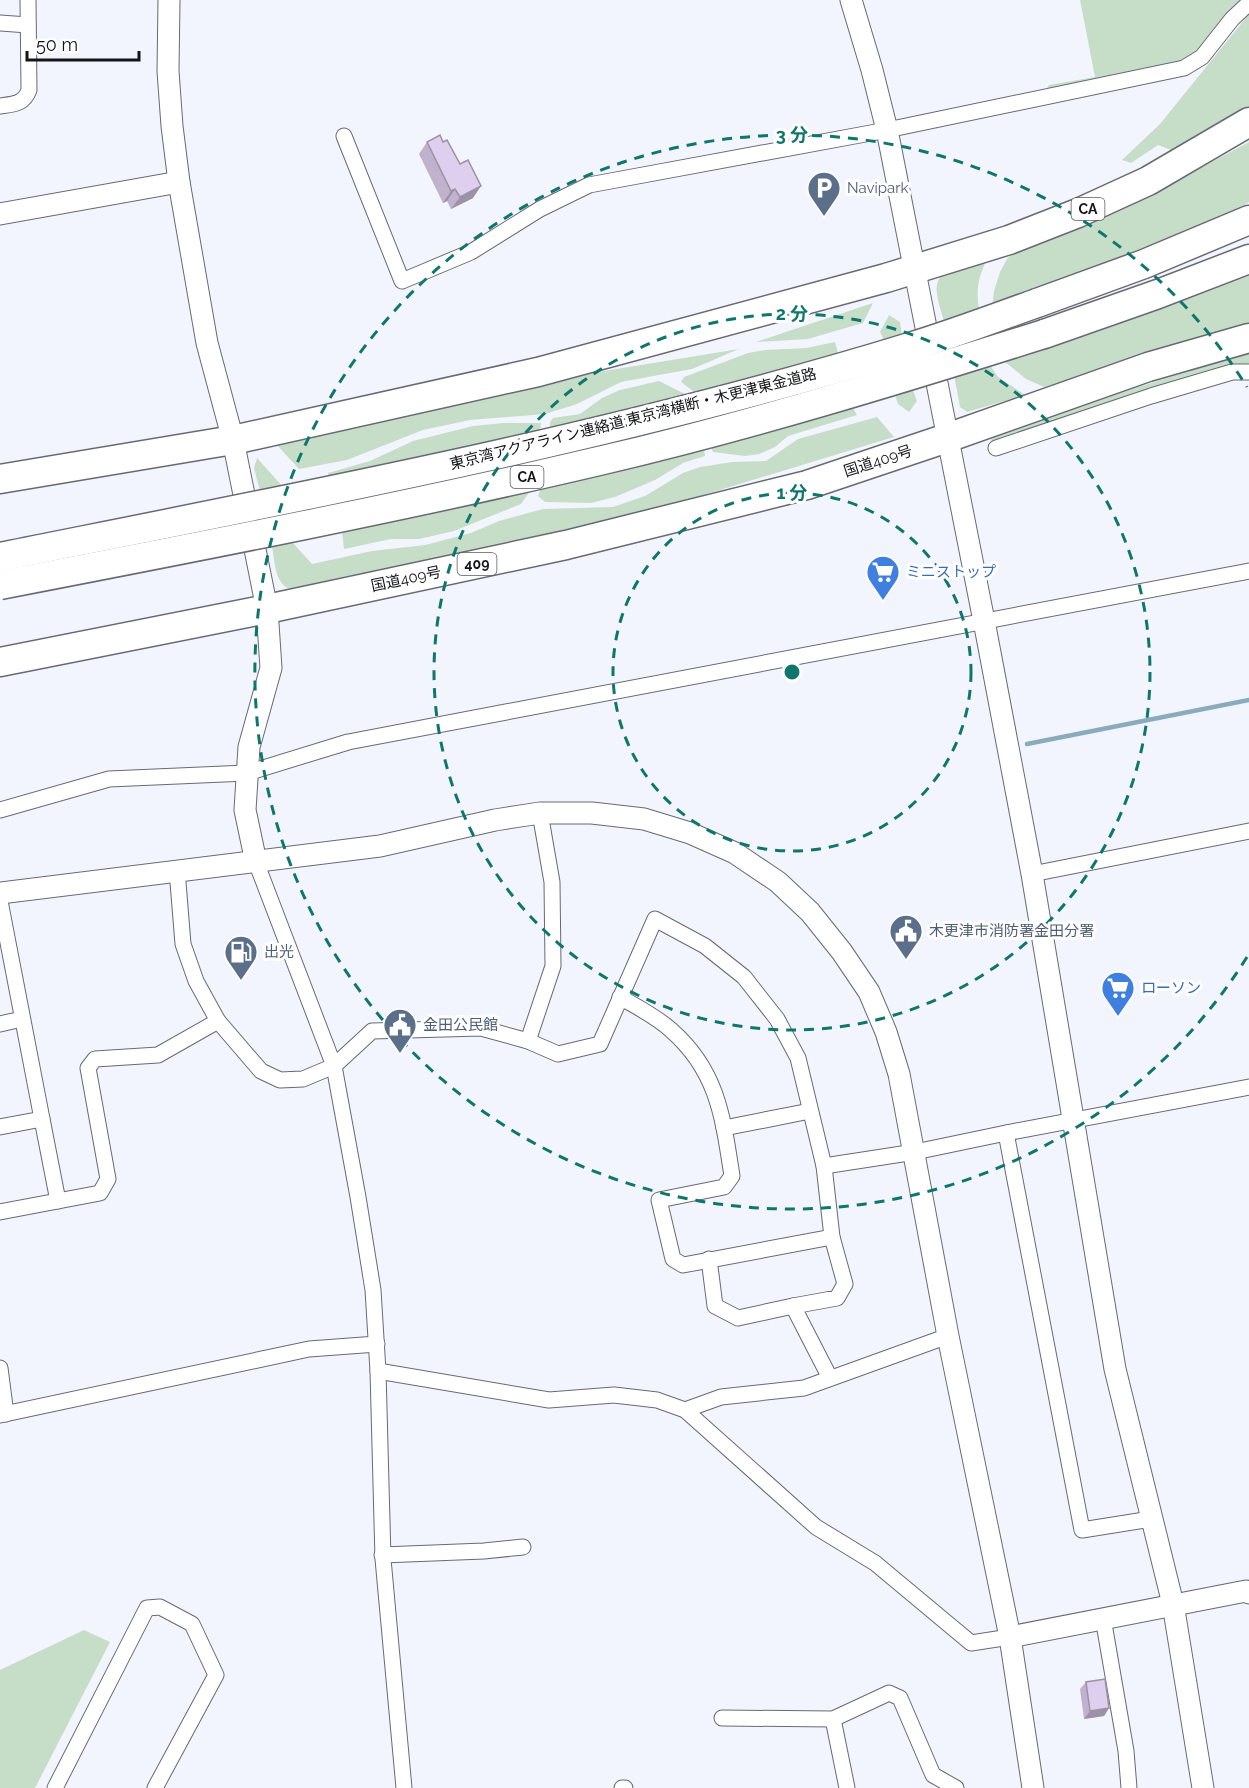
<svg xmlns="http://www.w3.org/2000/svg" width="1249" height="1788" font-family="Raleway,'Noto Sans JP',sans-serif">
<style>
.green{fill:#c6ddc8}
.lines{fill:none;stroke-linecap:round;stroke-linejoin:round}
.stream{stroke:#89abbc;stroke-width:4.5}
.street-casing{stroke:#686a73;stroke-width:17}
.secondary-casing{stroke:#686a73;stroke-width:23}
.highway-casing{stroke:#686a73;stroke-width:31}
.street{stroke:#fff;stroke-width:15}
.secondary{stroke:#fff;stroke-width:21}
.highway{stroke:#fff;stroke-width:28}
.highway-bridge-casing{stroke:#686a73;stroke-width:31;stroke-linecap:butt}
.highway-bridge{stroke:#fff;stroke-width:28}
.wall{fill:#c0b2cd}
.shaded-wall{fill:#9c91a7}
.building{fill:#dfcfee;stroke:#9c91a7;stroke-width:1.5}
.ring{fill:none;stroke:#0f766e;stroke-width:3;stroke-dasharray:10 8}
.labels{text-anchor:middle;stroke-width:6;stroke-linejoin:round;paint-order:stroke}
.shield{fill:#fff;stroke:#5a5b5e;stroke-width:1.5}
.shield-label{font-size:14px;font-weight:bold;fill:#141519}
.service-label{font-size:15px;fill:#4e5e75;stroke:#fff;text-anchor:start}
.street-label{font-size:15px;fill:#141519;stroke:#fff}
.shop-label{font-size:15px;fill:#366cbe;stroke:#fff;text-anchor:start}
.centre{fill:#0f766e;stroke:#fff;stroke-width:3}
.ring-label{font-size:18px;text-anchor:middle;font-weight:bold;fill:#0f766e;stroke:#fff;stroke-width:6;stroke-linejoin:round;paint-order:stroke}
</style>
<rect width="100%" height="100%" fill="#f3f5fe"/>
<g class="green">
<path d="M1080,0H1249L1199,55L1181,66L1045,91L1049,85L1095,77Z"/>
<path d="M1249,14V111L1179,153L1158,145L1131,163L1122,160L1160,124Z"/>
<path d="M1249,142V202L1231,214L992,307L994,291L1000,272L1007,259L1015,251L1055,237L1132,205Z"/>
<path d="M988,257C978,278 976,287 979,310L944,322C941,308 931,287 941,276Z"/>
<path d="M1249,272V324L1044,387L1026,379L1003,360L1087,334Z"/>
<path d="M873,303L863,323L808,339L756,342Z"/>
<path d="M889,315L900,322L902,335L884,340L880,332Z"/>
<path d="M835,342L838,353L697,394L681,382L684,377L748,353L765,350L806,348Z"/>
<path d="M739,349L692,369L621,382L577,404L545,414L470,420L423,430L347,460L299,469L277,445L278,439L598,372Z"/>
<path d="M1249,353V367L992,445L991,439L1066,409Z"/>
<path d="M990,365L998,377L1025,395L967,412L960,407L954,375Z"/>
<path d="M659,381L689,396L550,430V422L553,418L580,414L602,398L620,390Z"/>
<path d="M913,390L917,401L909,412L898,404L895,395Z"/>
<path d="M853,408L857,415L788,436L775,447L759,454L745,456L713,452L711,447Z"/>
<path d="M877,417L894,437L697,497L574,530L456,557L347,576L290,589C274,583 275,561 272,546L293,543L312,564L372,551L425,545L471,533L499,521L543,509L613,507L645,496L683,473L700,467L732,462L766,461L798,439Z"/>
<path d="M503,423H541L540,432L328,478V473L370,461L413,441L473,426Z"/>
<path d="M704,449L705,456L683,463L655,480L615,497L591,503L545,502L538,496L541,488Z"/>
<path d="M257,458L283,487L260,491L254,468Z"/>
<path d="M531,490L521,504L454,531L419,539H391L344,549L342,532Z"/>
<path d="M84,1630L110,1642L35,1788H0V1670Z"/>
</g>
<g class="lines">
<path class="stream" d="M1027,744L1249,700"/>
<defs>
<g id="street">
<path d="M0,23L28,25"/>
<path d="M0,106C14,104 24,104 29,90L28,0"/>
<path d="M344,136L402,281L471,252L540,209L589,185L887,130L1184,68L1202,57L1232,19L1249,3"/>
<path d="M996,448L1151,396L1232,372H1249"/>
<path d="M0,810L109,779L247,773L348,742L1249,571"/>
<path d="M256,862L334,1066L358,1197L373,1290L378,1371L383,1559L404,1788"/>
<path d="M177,870L183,944L196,981L218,1021L261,1071L280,1080L303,1079L334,1066L372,1031L481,1028L528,1041L558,1054L600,1044L655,919L705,946L744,977L777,1019L798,1058L824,1166L832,1237L845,1284L837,1298L793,1306"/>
<path d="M1032,874L1249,831"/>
<path d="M0,901L42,1119L0,1127"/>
<path d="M620,997C637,1007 657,1017 671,1030C718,1071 723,1118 732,1176L724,1187L659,1200L673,1259L683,1265L832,1237"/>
<path d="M0,1024L22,1019"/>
<path d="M528,1041L553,966L552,882L540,813"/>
<path d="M42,1119L58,1201"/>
<path d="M724,1128L810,1111"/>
<path d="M1006,1133L1082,1530L1151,1519"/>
<path d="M824,1166L915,1152L1006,1133L1249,1087"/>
<path d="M0,1212L100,1193L108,1179L88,1068L95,1059L158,1055L218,1021"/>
<path d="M709,1259L715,1306L738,1318L793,1306L830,1378"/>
<path d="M0,1368L6,1414"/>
<path d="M378,1371L549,1400L614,1395L657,1400L685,1410L816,1527L875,1563L971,1643L1010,1637"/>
<path d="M685,1410L721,1397L804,1388L948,1336"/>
<path d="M0,1415L309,1349L377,1344"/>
<path d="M382,1555L484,1551L523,1547"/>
<path d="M1103,1618L1126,1751L1129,1788"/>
<path d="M722,1718L833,1719L889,1693L900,1698L933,1775L956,1788"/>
<path d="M833,1719L847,1788"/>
<path d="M55,1788L147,1608L160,1607L192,1624L216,1675L155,1788"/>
<path d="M622,1788H625"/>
</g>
<g id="secondary">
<path d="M169,0L168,71L172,126L179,182L207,343L233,440L267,609L271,668L249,747L245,810L256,862"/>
<path d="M851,0L872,70L887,130L984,621L1032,874L1115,1369L1173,1604L1203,1788"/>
<path d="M0,214L179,182"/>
<path d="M0,893L380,846L495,820L540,813H592L644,819L690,833L735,853L778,882L810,912L842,952L869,992L886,1032L899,1074L948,1336L1010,1637L1033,1788"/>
<path d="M1010,1637L1246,1591L1249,1593"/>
</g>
<g id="highway">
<path d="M1037,303L1144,264L1249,220"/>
<path d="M1044,334L1158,294L1249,259"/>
<path d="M0,479L233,440L538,372L886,278L1009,240L1078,213L1148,181L1249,122"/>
<path d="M0,662L267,609L566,545L807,485L947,438L1148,367L1249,338"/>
</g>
</defs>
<use href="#street" class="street-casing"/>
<use href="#secondary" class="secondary-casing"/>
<use href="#highway" class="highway-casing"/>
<use href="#street" class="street"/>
<use href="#secondary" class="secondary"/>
<use href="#highway" class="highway"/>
<defs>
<g id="highway-bridge">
<path d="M0,557C305,496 613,438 910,347C953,334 995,318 1037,303"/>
<path d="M0,585C202,546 403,507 603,460C752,425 898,380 1044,334"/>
</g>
</defs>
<use href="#highway-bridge" class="highway-bridge-casing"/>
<use href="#highway-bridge" class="highway-bridge"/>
</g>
<g class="wall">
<path d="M427,142H443L473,198L451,209L447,201L443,203L419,154Z"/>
<path d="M1086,1682L1109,1708L1104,1716L1084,1719L1080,1689Z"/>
</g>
<g class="shaded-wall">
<path d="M481,186L473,198L451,209L460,197Z"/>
<path d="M455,189L447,201L443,203L451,191Z"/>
<path d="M1109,1708L1104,1716L1084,1719L1090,1711Z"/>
</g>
<g class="building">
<path d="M440,135L443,142L447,140L460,164L468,160L481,186L460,197L455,189L451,191L427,142Z"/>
<path d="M1105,1679L1109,1708L1090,1711L1086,1682Z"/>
</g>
<g class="ring">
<circle cx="792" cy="672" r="179"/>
<circle cx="792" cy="672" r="358"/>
<path d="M1247 957A537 537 0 1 1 1247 387"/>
</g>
<defs>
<symbol id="parking-pin" viewBox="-11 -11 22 30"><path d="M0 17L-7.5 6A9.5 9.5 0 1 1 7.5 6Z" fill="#5c6f8a" stroke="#fff"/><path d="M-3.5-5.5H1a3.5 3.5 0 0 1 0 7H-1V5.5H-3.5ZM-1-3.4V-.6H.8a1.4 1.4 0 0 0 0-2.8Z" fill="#fff"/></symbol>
<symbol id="supermarket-pin" viewBox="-11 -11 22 30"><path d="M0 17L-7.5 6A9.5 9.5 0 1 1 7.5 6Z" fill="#3f7fe0" stroke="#fff"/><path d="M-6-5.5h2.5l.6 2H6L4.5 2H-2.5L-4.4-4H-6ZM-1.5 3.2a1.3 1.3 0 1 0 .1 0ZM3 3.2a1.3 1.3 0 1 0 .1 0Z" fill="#fff"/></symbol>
<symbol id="civic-pin" viewBox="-11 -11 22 30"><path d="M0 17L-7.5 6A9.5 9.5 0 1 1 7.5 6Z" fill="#5c6f8a" stroke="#fff"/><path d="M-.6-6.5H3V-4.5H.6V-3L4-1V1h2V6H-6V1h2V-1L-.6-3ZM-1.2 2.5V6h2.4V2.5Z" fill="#fff"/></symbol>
<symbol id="fuel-pin" viewBox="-11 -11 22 30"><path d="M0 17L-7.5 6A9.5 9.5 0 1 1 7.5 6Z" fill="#5c6f8a" stroke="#fff"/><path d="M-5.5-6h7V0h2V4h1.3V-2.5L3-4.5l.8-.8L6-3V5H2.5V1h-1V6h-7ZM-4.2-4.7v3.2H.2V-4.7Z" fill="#fff"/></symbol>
</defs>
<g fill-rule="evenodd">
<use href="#parking-pin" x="805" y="169" width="38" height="52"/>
<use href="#supermarket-pin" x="864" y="553" width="38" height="52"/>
<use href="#civic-pin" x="887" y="912" width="38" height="52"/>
<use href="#fuel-pin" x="222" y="933" width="38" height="52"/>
<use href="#supermarket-pin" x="1099" y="969" width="38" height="52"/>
<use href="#civic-pin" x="381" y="1006" width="38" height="52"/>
</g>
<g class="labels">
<g class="shield">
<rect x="1071.5" y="198" width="33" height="22" rx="4.5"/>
<rect x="510.5" y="466" width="33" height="22" rx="4.5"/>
<rect x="457.5" y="553" width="39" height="22" rx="4.5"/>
</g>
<g class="shield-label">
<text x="1088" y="214">CA</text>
<text x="527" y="482">CA</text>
<text x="477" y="569">409</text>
</g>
<g class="service-label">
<text x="847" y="193">Navipark</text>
<text x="929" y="936">木更津市消防署金田分署</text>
<text x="264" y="957">出光</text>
<text x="423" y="1030">金田公民館</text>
</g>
<g class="street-label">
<text transform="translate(633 419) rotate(-14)" y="5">東京湾アクアライン連絡道;東京湾横断・木更津東金道路</text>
<text transform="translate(878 461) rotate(-18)" y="5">国道409号</text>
<text transform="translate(406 579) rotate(-12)" y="5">国道409号</text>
</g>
<g class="shop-label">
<text x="906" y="577">ミニストップ</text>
<text x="1141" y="993">ローソン</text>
</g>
</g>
<circle cx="792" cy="672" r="9" class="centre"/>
<g class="ring-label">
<text x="792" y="141">3 分</text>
<text x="792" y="320">2 分</text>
<text x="792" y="499">1 分</text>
</g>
<path d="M27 51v9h112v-9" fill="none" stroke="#141519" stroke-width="3"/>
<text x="36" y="51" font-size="18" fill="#141519" stroke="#ffffff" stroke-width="4.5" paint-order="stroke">50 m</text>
</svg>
